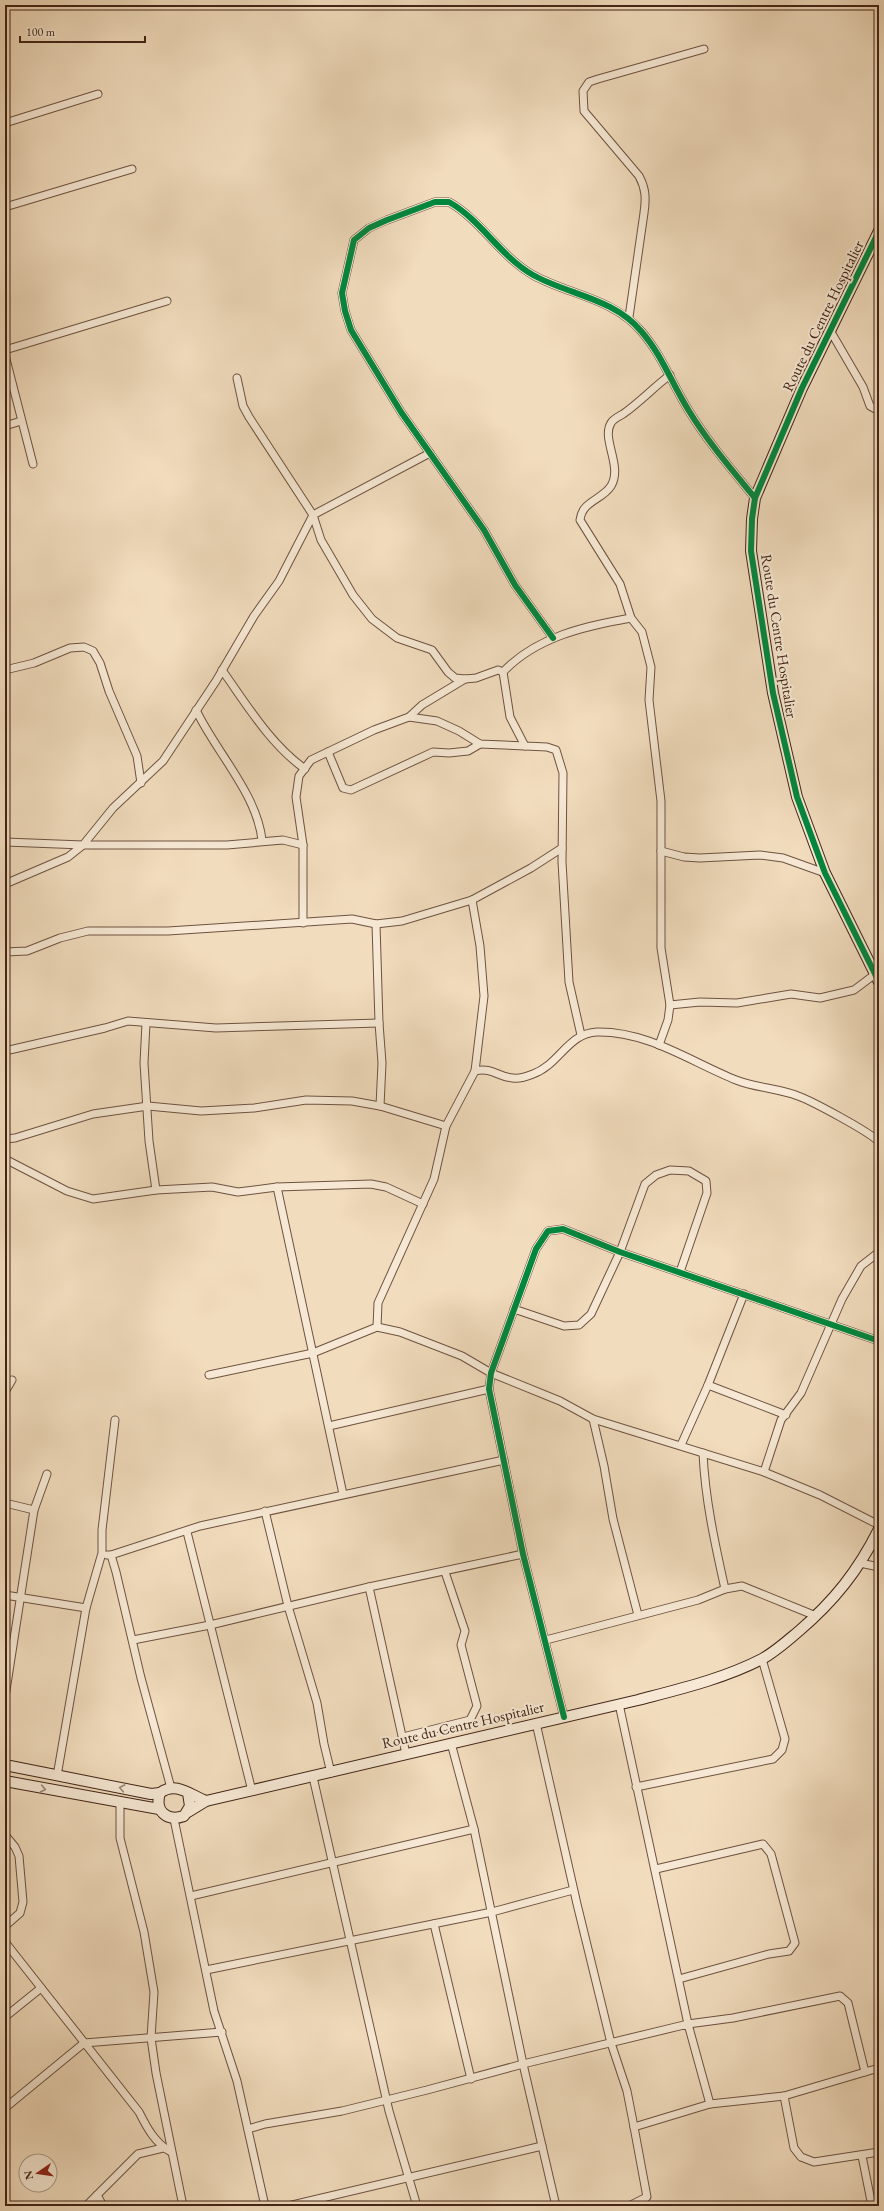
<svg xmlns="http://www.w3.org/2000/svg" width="884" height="2211" font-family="'EB Garamond',serif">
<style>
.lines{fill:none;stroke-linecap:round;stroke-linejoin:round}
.street-casing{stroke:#6e5240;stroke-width:9}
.secondary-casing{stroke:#422417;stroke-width:12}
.street{stroke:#f6e8d4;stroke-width:7}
.secondary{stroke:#f6e8d4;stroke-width:10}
.cycleway-casing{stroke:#f6e8d4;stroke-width:8}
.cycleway{stroke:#00873e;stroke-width:6}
.oneway{stroke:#9c8676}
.labels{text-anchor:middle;stroke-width:4;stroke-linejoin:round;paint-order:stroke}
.street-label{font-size:15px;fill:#422417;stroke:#f6e8d4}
</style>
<rect width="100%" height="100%" fill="#f1dcbd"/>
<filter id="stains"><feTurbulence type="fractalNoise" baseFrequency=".005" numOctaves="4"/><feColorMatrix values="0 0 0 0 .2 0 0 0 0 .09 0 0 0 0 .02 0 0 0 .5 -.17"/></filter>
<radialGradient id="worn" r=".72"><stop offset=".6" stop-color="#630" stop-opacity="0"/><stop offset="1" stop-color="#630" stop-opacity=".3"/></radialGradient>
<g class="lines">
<defs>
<g id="street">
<path d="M5,123L98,94"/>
<path d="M5,207L132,169"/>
<path d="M629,317L644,213C646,199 646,189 639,176L584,111L583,91L589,82L598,79L704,49"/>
<path d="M831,332L863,387L870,406L879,411"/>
<path d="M5,350L167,301"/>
<path d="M5,355L33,464"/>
<path d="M237,378L243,406L249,417L313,515L321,540L353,595L372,619L397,638L432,650L448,672L455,678L465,679L476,678L498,670L503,672"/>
<path d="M5,426L21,421"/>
<path d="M553,638L515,585L484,530L401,412L351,330L345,311L342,293L354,240L369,228L387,220L435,202H449C481,220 500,256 533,275C569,295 613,298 641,331C662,355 672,384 689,411C708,442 732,470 755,498"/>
<path d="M5,670L34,663L70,648L84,647L93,651L100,663L109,691L137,756L141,783"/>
<path d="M222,670C247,705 270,744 305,769"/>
<path d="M503,672L510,717L525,746L547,747L556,750L563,773L562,862L569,982L581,1035"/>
<path d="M503,672C536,637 585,626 631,618"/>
<path d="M196,710C216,752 257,794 262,840"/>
<path d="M409,717L422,705L465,679"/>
<path d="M328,752L343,788L351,790L433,752L449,753L468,751L480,744"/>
<path d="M5,842L83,845H227L283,840L303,845"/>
<path d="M661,851L684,857L700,858L760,855L783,858L825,873"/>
<path d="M5,884L68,857L83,845L113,808L163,761L216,681L254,616L279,581L313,515L430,453"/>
<path d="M303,923V845L296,797L299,776L311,760L374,730L409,717L437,721L459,731L480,744L525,746"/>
<path d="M376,924L379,1023L382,1063L380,1106"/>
<path d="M5,952L27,951L60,938L88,931H168L352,919L376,924L402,921L472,900L531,868L562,848"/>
<path d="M670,1005L700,1002L737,1003L791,994L820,998L854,990L878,972"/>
<path d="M146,1023L144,1063L149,1141L156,1190"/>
<path d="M659,1045L668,1020L670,1005L661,948V801L649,700L651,667L642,632L631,618L620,584L580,520C582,501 602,500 611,486C623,466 601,439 611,423C613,419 620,416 623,414C640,402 654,387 670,375"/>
<path d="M5,1051L105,1028L128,1021L216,1028L379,1023"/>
<path d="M475,1071C493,1067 497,1077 513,1078C518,1079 528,1076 533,1074C559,1065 568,1033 597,1032C648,1031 691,1062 736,1080C756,1088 778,1088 798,1096C812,1101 870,1132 879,1142"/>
<path d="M5,1139L15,1138L93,1114L148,1106L201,1111L254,1108L306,1100L352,1101L380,1106L446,1126"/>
<path d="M5,1159L67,1191L93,1199L156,1190L212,1187L238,1192L277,1187L371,1184L386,1187L423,1204"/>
<path d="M277,1187L343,1494"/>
<path d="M514,1309L564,1326L579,1325L591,1314L620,1252L645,1184L656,1175L670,1170L689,1171L706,1181L707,1193L680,1272"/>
<path d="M377,1327L378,1303L434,1179L446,1126L475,1071L484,996L480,946L472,900"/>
<path d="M209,1375L313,1353L377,1327L400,1332L462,1356L491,1373L560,1401L593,1419L764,1472L820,1495L879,1525"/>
<path d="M708,1385L786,1415"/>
<path d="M5,1392L12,1380"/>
<path d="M593,1419L604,1466L613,1519L638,1615"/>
<path d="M329,1426L489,1389"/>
<path d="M681,1445L708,1385L744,1294"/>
<path d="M703,1453C705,1499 715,1544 725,1589"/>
<path d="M764,1472L781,1420L801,1393L842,1299L861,1266L879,1252"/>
<path d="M5,1503L34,1510"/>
<path d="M265,1511L288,1606L317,1703L324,1744L331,1773"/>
<path d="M187,1532L252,1791"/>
<path d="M107,1555H111L116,1572L141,1678L171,1788"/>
<path d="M111,1555L200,1526L504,1460"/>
<path d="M860,1563L879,1567"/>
<path d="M369,1587L406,1754"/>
<path d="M5,1595L86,1608"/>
<path d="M133,1640L210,1625L369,1587L523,1554"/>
<path d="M546,1640L698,1600L725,1589L742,1586L816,1616"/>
<path d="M5,1697L34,1510L47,1474"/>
<path d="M619,1704L688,2024L733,2018L840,1996L848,2003L865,2072L879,2068"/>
<path d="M564,1717L523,1554L489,1389L491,1373L536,1249L548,1231L563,1229L620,1252L879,1341"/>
<path d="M536,1723L577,1904L611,2043L627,2091L634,2127"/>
<path d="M403,1737L470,1720L477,1706L461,1645L465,1631L445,1572"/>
<path d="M451,1743L474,1829L523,2064L556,2206"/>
<path d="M57,1776L86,1608L102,1553V1530L115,1420"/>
<path d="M313,1777L389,2111L417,2206"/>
<path d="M636,1787L773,1759L782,1750L785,1739L762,1659"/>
<path d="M120,1803V1838L144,1932L154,1992L151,2038L156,2073L183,2206"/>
<path d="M174,1819L214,2011L237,2081L265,2206"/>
<path d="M5,1835L15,1847L19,1856L23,1902L20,1913L5,1926"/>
<path d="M656,1869L763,1844L771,1854L795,1943L789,1951L769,1954L679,1979"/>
<path d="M191,1896L474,1829"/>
<path d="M434,1924L471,2079"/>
<path d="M5,1942L139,2112C147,2128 155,2143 171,2152"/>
<path d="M206,1970L492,1912L573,1890"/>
<path d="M5,2017L41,1988"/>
<path d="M784,2096L794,2148L801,2157L814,2162L879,2152"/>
<path d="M5,2108L84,2043L222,2032"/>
<path d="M248,2129L265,2124L342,2111L427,2090L523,2064L688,2024L710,2104L784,2096L865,2072"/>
<path d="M862,2156L872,2206"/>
<path d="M97,2195L103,2206"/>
<path d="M86,2206L138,2154L163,2148"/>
<path d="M288,2206L542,2146"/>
<path d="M629,2206L647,2197L634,2127L710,2104"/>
</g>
<g id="secondary">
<path d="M879,231L802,388L755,498L752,519L751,551L773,693L797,797L825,873L879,982"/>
<path d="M5,1765L151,1794L160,1793"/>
<path d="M5,1781L159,1809"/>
<path d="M188,1793L190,1806L184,1816C167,1822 154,1811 160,1793C176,1781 190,1795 206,1801"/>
<path d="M188,1812L206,1801L638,1700C680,1689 723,1679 762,1659C775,1652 787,1641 799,1631C834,1601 858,1571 879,1529"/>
</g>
</defs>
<use href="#street" class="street-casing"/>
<use href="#secondary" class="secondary-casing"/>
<use href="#street" class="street"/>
<use href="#secondary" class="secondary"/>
<defs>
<g id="cycleway">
<path d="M879,231L802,388L755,498L752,519L751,551L773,693L797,797L825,873L879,982"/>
<path d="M553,638L515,585L484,530L401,412L351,330L345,311L342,293L354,240L369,228L387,220L435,202H449C481,220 500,256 533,275C569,295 613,298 641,331C662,355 672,384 689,411C708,442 732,470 755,498"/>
<path d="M564,1717L523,1554L489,1389L491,1373L536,1249L548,1231L563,1229L620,1252L879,1341"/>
</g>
</defs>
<use href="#cycleway" class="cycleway-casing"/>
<use href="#cycleway" class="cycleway"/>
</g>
<defs><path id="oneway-chevron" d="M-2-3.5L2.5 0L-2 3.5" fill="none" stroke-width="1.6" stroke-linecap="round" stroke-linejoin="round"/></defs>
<g class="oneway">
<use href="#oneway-chevron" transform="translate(122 1788) rotate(-169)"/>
<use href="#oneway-chevron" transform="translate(43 1789) rotate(11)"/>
</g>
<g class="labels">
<g class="street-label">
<text transform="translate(823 316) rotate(-64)" y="5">Route du Centre Hospitalier</text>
<text transform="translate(779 636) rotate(81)" y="5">Route du Centre Hospitalier</text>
<text transform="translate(463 1725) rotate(-13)" y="5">Route du Centre Hospitalier</text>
</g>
</g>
<rect width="884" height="2211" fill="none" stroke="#f1dcbd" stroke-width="20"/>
<rect x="6" y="6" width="872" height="2199" fill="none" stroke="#422417" stroke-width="2"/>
<rect x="10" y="10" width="864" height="2191" fill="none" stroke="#422417"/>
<g transform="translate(38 2173) rotate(257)"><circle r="19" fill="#f6e8d4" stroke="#ae9a88"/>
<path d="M0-3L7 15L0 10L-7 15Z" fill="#8f2418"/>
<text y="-6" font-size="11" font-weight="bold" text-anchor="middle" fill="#422417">N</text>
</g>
<path d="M20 36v6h125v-6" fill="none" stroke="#422417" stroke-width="2"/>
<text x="26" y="36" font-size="12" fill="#422417" stroke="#f6e8d4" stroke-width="3" paint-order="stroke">100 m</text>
<rect width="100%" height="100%" filter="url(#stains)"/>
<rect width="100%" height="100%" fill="url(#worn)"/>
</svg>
